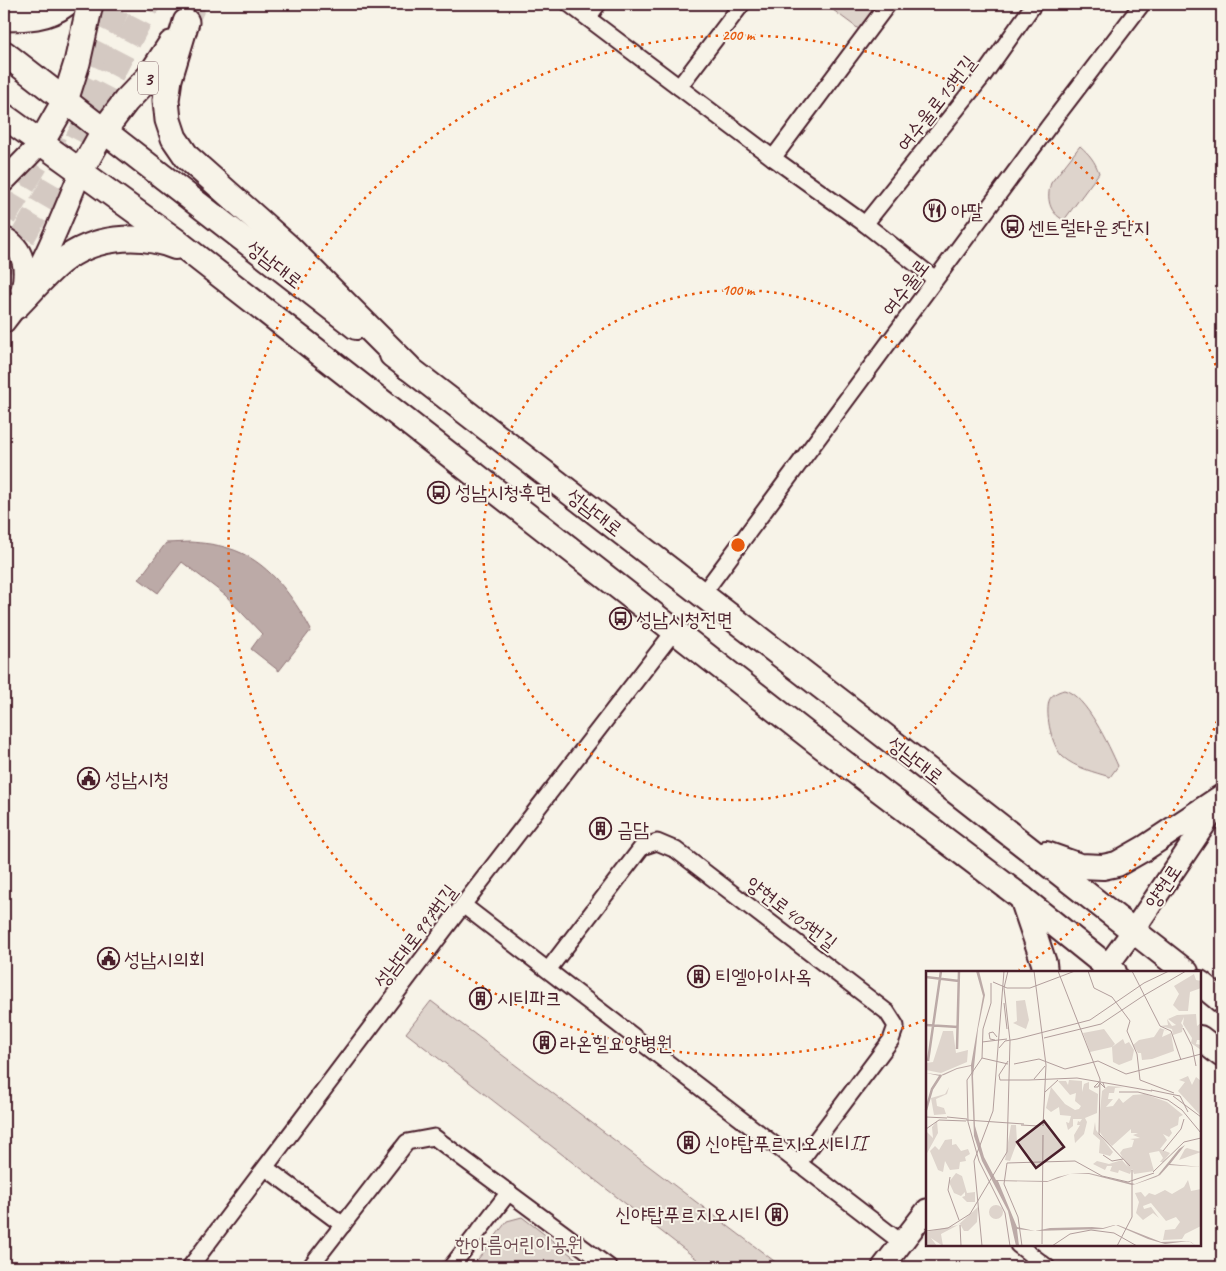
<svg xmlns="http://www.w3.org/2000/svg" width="1226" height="1271" font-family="Caveat,'Poor Story',sans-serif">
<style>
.green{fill:#ded4cc;stroke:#947a7c}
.water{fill:#bcaaa7;stroke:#8e7275}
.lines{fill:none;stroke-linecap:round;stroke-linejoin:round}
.trunk-tunnel{stroke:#d4c9c2;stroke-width:25;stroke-dasharray:25 12;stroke-linecap:butt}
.minor-casing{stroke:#4a1f2b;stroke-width:19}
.secondary-casing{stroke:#4a1f2b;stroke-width:25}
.primary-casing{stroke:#4a1f2b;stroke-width:28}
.trunk-casing{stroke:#4a1f2b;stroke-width:29}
.minor{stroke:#f7f3e8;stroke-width:15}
.secondary{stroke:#f7f3e8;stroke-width:21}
.primary{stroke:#f7f3e8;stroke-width:24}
.trunk{stroke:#f7f3e8;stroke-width:25}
.ring{fill:none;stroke:#e8590c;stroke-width:2.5;stroke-dasharray:2.5 5}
.labels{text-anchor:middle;stroke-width:4;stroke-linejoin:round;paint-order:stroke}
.shield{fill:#f7f3e8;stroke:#7e5f64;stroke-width:1}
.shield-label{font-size:19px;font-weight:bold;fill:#4a1f2b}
.street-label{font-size:20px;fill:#4a1f2b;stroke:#f7f3e8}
.poi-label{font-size:20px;fill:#4a1f2b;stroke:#f7f3e8;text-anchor:start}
.park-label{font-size:20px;fill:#6f4c53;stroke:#f7f3e8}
.inset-river{fill:none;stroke:#bcaaa7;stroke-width:2.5}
.inset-road{fill:none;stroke:#b29e9c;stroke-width:1}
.view{fill:#4a1f2b;fill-opacity:0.15;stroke:#4a1f2b;stroke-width:2.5}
.inset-edge{fill:none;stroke:#4a1f2b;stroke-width:2.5}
.centre{fill:#e8590c;stroke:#f7f3e8;stroke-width:2.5}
.ring-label{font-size:15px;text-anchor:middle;font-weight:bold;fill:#e8590c;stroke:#f7f3e8;stroke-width:4;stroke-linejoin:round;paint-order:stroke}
</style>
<rect width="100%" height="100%" fill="#f7f3e8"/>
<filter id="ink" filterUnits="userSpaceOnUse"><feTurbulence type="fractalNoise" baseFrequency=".02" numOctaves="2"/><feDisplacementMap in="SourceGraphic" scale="10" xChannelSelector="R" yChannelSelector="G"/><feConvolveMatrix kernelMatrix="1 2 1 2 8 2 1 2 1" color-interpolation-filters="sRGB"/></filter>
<g filter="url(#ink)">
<g class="green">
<path d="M825,4H880L860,30Z"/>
<path d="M1080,146C1089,154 1095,161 1099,173L1064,220C1049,213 1046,198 1051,183Z"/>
<path d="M1064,690C1086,695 1109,746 1118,766L1110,777C1094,772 1076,768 1063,757C1052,747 1045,716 1049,701C1051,695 1057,692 1064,690Z"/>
<path d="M431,1001L782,1267H707L406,1033Z"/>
<path d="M522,1217L584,1265V1267H472L507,1221Z"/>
</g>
<path class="water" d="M190,542C203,543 215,544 228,548C267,559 293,596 311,630L279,671L251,649L262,634L225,595L182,562L158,593L139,579L166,543Z"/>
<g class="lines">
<g class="trunk-tunnel">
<path d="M186,22L194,4"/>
<path d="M74,98L109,27L119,4"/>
<path d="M4,217L55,133"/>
<path d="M4,269L62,169L148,4"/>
</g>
<defs>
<g id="minor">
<path d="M569,4L773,158L865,224L935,279"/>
<path d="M588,18L598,4"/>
<path d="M679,87L742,4"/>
<path d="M773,158L888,4"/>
<path d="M865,224L983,76L1034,4"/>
<path d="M702,595L1049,126L1142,4"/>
<path d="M463,905L902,1243"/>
<path d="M548,970L642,847L657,842L676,850L887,1012L896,1026L891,1040L798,1164"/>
<path d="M266,1168L343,1225"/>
<path d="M1018,1245L1047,1267"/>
<path d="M190,1267L463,905L675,630"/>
<path d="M310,1267L407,1142L434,1137L609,1267"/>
<path d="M451,1267L509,1192"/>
</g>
<g id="secondary">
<path d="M4,181L41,143"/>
<path d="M4,238C24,248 27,269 22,290"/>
<path d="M4,322C39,280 60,221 81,171"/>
<path d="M1103,972L1133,931L1222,799"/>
<path d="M883,1267L927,1210"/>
</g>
<g id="primary">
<path d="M4,53L356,327"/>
<path d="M4,116L175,240L823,747L1022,898L1114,972"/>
<path d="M81,171L104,130"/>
<path d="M17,306C31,292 45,275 61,262C92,237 138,232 175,247"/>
<path d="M392,355L849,708L1186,972"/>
<path d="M1046,854L1080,866L1103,867L1117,864L1145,848L1222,797"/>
<path d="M1022,898L1044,963L1045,972"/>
<path d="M1200,983L1222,1001"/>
<path d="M1200,1038L1222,1055"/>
</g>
<g id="trunk">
<path d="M4,18C26,18 47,18 65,4"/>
<path d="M186,22L169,79L166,100L168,120L174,138L187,157L288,247L408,367"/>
<path d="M104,130L126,101L150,76L171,44"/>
<path d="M41,143L65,101L77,63L90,4"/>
</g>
</defs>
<use href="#minor" class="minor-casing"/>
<use href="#secondary" class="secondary-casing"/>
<use href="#primary" class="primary-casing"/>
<use href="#trunk" class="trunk-casing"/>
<use href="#minor" class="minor"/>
<use href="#secondary" class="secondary"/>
<use href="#primary" class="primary"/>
<use href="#trunk" class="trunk"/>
</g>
</g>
<g class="ring">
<circle cx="738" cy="545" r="255"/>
<path d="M1222 707A510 510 0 0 1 1019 970M925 1020A510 510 0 1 1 1222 383"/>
</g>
<defs>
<symbol id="restaurant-ring" viewBox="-11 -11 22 22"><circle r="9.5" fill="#f7f3e8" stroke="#4a1f2b" stroke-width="1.5"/><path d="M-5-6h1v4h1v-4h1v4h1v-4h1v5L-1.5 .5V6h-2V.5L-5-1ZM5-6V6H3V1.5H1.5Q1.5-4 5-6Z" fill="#4a1f2b"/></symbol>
<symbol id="bus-ring" viewBox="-11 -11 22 22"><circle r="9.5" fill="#f7f3e8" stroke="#4a1f2b" stroke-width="1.5"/><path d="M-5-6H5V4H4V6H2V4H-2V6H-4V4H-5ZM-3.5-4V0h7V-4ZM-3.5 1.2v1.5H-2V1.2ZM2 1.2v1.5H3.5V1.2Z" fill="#4a1f2b"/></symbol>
<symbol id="civic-ring" viewBox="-11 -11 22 22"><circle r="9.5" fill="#f7f3e8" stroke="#4a1f2b" stroke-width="1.5"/><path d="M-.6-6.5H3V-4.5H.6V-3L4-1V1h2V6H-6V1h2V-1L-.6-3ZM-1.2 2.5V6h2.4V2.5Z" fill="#4a1f2b"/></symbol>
<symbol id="building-ring" viewBox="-11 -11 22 22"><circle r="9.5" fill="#f7f3e8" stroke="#4a1f2b" stroke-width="1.5"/><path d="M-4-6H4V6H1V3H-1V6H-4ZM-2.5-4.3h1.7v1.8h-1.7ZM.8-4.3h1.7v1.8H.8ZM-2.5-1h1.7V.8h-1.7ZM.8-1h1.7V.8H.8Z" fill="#4a1f2b"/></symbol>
</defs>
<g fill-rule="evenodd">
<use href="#restaurant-ring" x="922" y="198" width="25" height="25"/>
<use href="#bus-ring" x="1000" y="214" width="25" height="25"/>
<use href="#bus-ring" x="426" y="480" width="25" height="25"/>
<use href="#bus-ring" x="608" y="606" width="25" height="25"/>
<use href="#civic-ring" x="76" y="766" width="25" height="25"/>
<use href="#building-ring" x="588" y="816" width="25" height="25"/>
<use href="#civic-ring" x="96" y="946" width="25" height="25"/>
<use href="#building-ring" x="686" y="964" width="25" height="25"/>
<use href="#building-ring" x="468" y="986" width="25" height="25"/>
<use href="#building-ring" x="532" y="1030" width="25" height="25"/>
<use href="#building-ring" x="676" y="1130" width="25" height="25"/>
<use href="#building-ring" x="764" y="1202" width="25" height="25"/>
</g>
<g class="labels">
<rect class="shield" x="138" y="61.5" width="20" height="33" rx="4"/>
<g class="shield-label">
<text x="148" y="85">3</text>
</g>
<g class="street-label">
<text transform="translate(936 103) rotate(-52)" y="7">여수울로15번길</text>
<text transform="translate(275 264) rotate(38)" y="7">성남대로</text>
<text transform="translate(905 287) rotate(-53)" y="7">여수울로</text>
<text transform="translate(595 512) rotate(38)" y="7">성남대로</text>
<text transform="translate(916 760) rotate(38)" y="7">성남대로</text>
<text transform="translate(1163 886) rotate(-56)" y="7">양현로</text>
<text transform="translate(792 913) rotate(37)" y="7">양현로405번길</text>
<text transform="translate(415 936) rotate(-53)" y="7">성남대로997번길</text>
</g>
<g class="poi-label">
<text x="951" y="218">아딸</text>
<text x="1028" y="234">센트럴타운3단지</text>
<text x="455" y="499">성남시청후면</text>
<text x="636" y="626">성남시청전면</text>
<text x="105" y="786">성남시청</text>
<text x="617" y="836">금담</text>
<text x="124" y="966">성남시의회</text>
<text x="715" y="983">티엘아이사옥</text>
<text x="497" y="1005">시티파크</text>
<text x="560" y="1050">라온힐요양병원</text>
<text x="705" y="1150">신야탑푸르지오시티II</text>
<text x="760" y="1221" text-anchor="end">신야탑푸르지오시티</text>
</g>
<g class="park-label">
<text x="519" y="1251">한아름어린이공원</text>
</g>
</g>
<g transform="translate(926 971)">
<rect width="275" height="275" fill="#f7f3e8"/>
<path d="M268,3L270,9L275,10V17L264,21L262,40H253L247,34L253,23L248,15ZM99,29L103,49L100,58L87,52L91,50L90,30ZM270,43L271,55L275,52V69H271L270,73L275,74V79L265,72L266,67L257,53L258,46L255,52L257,55L256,61L247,64L246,58L234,55L242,54L241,48L246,55L250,54L242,48L251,44ZM234,57L242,60L238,59L236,66L245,62L248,80L226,88L216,89L215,82H212L207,74L213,69L228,66ZM178,58L189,73L186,76L197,68L199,73L203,71L208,79L206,89L193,94L187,91L186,76L164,81L157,62ZM17,60H27L30,82L42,79L41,91L15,102L0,99V92L7,91ZM262,105L266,114L270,106L275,110V145L252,120L259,111L253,109ZM143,109L156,110V121L158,113L163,111V118L172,123L171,142L159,147L161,151L158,163L149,172L148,164L154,154H151L152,150L154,151L156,148H147V155L142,159L140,151L143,152L145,145L134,144L133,136L125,141L120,137L125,116L139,133L149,139L153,138L155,135L149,130L150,122L144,124L132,110H140L142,114ZM182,115L198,116L189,117L188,122H183L182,128H187L180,136L187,135L193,127L197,132L207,124L219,123L241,131L257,144L253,146L252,154L244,158L246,162L243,166L237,163L241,169L234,178L244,182L237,191H234L237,187L233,180L223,182L228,200L208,203L206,198L204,203L193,199L192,202L184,200L186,195H181L179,199L167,193L171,190L183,193L196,189L202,196L194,182L197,178L206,176L208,169L204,168L214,167L207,164L212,162H205V158L186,175L179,169L173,160L174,140L176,120ZM23,116L21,123L10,128L11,135L18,137L20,143L8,144L5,127L19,123ZM11,150L12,162L0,184V160L7,167L6,156ZM169,151L170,159L187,181L184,185L173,182L174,169L167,163ZM85,154H90L91,171L84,190L79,189ZM26,168V174L30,173L35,180L42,178L44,183L39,186L40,190L34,191L33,198L24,199L19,190L17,201L12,199L4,180L9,175L13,179L19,169ZM261,177L275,181L253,189L259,178ZM30,202L36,205L41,222L49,221V231H41L36,226L39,225V221L35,225L28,222L23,211ZM262,209L265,220L275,218V255L259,263L256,268L237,269L239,259L249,258L254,251L250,246L240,250L225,232L217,235L218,238L225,236L233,247L227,242L217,249L210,242L213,231L209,222L215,221L219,226L223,222L229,224L239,219L246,223L258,216ZM63 241a7 7 0 1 1 14 0a7 7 0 1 1-14 0ZM52,236L51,251L42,260H38L34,253L15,263L17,275L5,267L11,275H0V261L32,254Z" fill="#ded4cc"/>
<path d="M50,0H53L59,24L52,58L47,105L49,155L58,186L70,209L122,210L132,206L144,203L163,202L209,213L232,204L253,178L259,174L244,193L275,196L243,194L234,204L230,206L210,213L206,214L163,203H144L121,211L72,210L91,256L109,260L124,257L166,256L177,257L188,254H192L235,271L262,270L265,271L270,275L263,270L239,273L222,268L190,254L177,258L109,260L91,258L93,275H90L82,240L56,190L48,165L45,95L31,98L18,104L14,105L0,102L15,104L31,97L45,94L57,25Z" fill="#bcaaa7"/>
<path class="inset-river" d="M0,6L33,10M0,54L32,56M31,78L33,0M2,90L15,0M0,139L6,118L15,104"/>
<path class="inset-road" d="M108,0L120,94L117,155M132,0L174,108L173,163L204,195M162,0L168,17L186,26L204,50L201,60L211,83L214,109L248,122M206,0L234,55L245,60L255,89M67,11L81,17H104L149,0M65,12V32L57,58L56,87L41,109L42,151L53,190L79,242L84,275M78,32L81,58M257,57L266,75L270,95M118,67L175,53L217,25L260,0M91,68L164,49L218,12L243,0M69,69L64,68L63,62L67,61L71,66M56,71L81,68M73,77L79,70L91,68M56,87L82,93M82,90L73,104L74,109H103M88,93L113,88L139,98L172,90L200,103L275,83M108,108L119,95M103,109L151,107L226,120M173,111L168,116H172L174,112L179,117L177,112M225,119L254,125L262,141M119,121L132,109M193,121H212L242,129L256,139L275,162M247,125L275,146M0,146L21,147M21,146L41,148M40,149L98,153M95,154L112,155M0,158L13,149L40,150M258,171L275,167M237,180L255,158L258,148M177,184L186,190L197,188M227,201L258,171M24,206L22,219L33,249M34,254L35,275M0,260L22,257L44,243L81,181L84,70L78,17L82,0M116,273L117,164M56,275L48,190L67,140L78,0M96,275L92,246L78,213L81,192L149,190L176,205L202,211L228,202M126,275L144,263L165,259L188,262L211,275M191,275L206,246V199"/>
<path class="view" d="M118,150L138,176L110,197L91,171Z"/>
<rect width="275" height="275" class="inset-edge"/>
</g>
<circle cx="738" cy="545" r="8" class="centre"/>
<g class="ring-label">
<text x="738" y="40">200 m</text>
<text x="738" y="295">100 m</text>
</g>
<rect width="1226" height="1271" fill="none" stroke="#f7f3e8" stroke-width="20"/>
<rect x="10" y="10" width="1206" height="1251" fill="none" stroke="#4a1f2b" stroke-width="2" filter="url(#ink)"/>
</svg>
